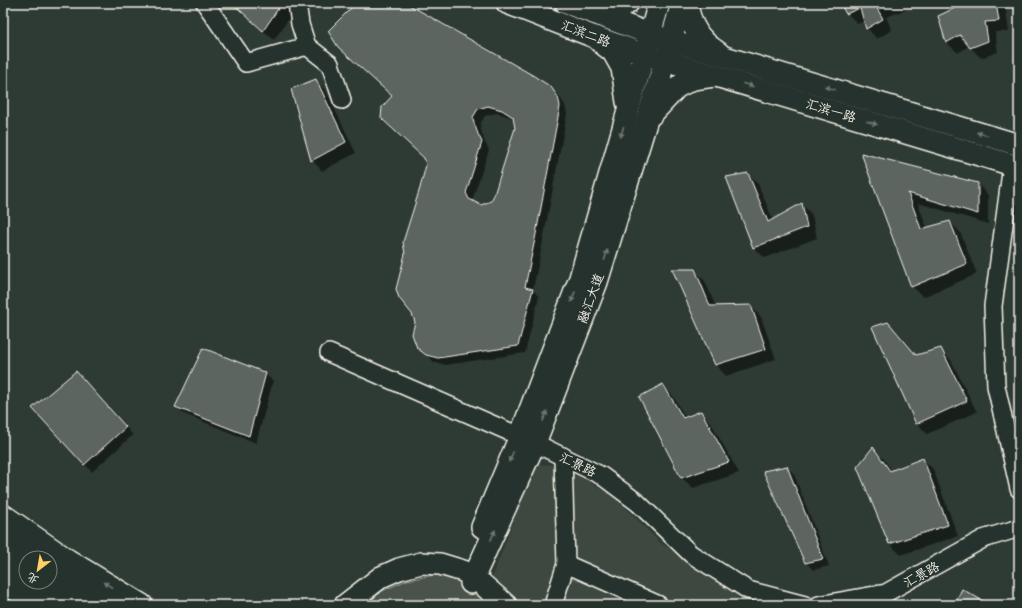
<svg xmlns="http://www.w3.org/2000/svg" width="1022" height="608" font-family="'Comic Neue','LXGW WenKai TC',sans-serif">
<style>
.built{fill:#3c4841}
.green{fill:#48524c;stroke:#9ea29a}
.shadow{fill:#0007;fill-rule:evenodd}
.building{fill:#5c655e;stroke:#f4f1e8;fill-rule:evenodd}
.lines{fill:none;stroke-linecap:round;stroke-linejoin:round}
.minor-casing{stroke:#f4f1e8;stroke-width:20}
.major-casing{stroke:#f4f1e8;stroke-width:24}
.minor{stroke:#26332d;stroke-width:17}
.major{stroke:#26332d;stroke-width:21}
.oneway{fill:#6e766e}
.labels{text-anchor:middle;stroke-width:3;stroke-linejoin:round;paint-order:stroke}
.street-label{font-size:13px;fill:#f4f1e8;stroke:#26332d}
</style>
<rect width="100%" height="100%" fill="#2e3b34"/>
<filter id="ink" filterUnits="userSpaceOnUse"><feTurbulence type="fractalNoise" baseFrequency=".025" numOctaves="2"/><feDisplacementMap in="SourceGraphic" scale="8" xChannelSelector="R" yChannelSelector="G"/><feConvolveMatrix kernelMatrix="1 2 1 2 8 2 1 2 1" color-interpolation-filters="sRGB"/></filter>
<g filter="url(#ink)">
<path class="built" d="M535,464L560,465L615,497L659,542L755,605H517L516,599L492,578Z"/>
<path class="green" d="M440,574L457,579L478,592L490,605H366L382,591L407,580Z"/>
<g class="shadow">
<path d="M232,3H284L293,13L274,40Z"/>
<path d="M357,3H404L551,88L559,96L565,105L567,114L543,241L533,290L539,297L525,353L446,365L434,362L418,348L416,322L413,313L427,165L425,158L393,97ZM496,113L510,117L514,119L516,128L495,196L491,202L481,207L472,201L489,150L485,142L481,131L480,124L485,116Z"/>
<path d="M841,3H902L905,10L886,17L892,30L877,39L867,28L865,21L858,24L847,13Z"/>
<path d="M954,3H998L1006,10L1009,32H995L998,52L981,58L969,46L958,53L947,43L939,17L957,9Z"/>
<path d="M316,80L326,91L356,153L322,171L312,160Z"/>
<path d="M863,154L978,184L988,195V224L918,203L927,228L950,222L960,232L977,274L923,297L912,286Z"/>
<path d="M748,174L758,184L773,220L802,204L812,215L817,238L765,258L754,248Z"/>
<path d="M674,270H694L705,281L716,307L751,306L761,317L776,359L726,376L716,365Z"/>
<path d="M888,323L899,334L917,356L940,349L951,360L977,412L927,434L917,423Z"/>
<path d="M265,374L273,381L256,443L184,414L176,407Z"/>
<path d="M83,379L133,435L92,472L34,408Z"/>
<path d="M663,386L673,396L686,418L700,412L711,423L739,473L693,488L682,478L640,398Z"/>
<path d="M873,449L884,459L892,471L923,459L933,469L958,536L901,555L890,544L858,467Z"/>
<path d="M787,467L794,474L829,566L813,570L806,562Z"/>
<path d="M1018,589L1019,590V605H1009Z"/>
</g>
<g class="building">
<path d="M232,3H282L263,31Z"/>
<path d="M356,3H406L534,76L551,87L558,97L560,106L536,234L525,287L533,289L518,346L438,358L426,355L417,348L412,334L415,322L412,314L399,298L396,289L405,254L403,242L420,188L426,165L424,158L381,118L382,107L392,96L338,47L328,31ZM488,106L502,110L513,117L515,128L494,195L491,201L481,205L469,199L466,193L482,142L478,134L474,123L473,117L478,109Z"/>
<path d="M840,3H874L883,19L866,29L860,8L846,14Z"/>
<path d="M953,3H996L999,21L985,22L988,41L970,48L960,35L946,43L938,16L955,8Z"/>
<path d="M316,79L346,142L311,161L291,89Z"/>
<path d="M861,153L978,183V214L908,193L921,229L950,221L967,264L911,287Z"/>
<path d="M748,173L768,222L802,203L807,227L753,248L726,177Z"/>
<path d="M672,269H695L710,306L751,305L766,349L715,365Z"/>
<path d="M888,322L916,355L941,348L967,401L916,424L872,327Z"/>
<path d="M203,348L266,373L249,436L175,407Z"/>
<path d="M76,371L126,427L84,465L32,408Z"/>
<path d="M663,384L683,418L701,411L729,462L681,478L639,397Z"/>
<path d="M873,447L890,471L923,458L948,525L889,544L857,467Z"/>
<path d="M787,466L823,559L805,563L763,471Z"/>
<path d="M962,589L990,605H954Z"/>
</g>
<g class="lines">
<defs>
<g id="minor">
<path d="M205,3L246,63L307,46"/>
<path d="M297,3L300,24L307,46L330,64L342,100"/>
<path d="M1012,165L993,306L996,386L1019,489"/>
<path d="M329,353L535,443L602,476L638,503L691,554L748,590L805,605"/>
<path d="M563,456L566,564"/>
<path d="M553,605L566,564L659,605"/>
<path d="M818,605L886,593L983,539L1019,528"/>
</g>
<g id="major">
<path d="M507,3L592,36L643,54L1019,167"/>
<path d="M566,3L650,34L671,41L1019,145"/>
<path d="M687,3C689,18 695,33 706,43C710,47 715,50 719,53"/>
<path d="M594,13L622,6L628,3"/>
<path d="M599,41L613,52L622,68L627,102"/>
<path d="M651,115L677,87L693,79L714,76"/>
<path d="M3,515L68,560L142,605"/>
<path d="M482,527L520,436L580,278L659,3"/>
<path d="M3,538L32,558"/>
<path d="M3,561L26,578"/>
<path d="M50,571L106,605"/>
<path d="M3,581L36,605"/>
<path d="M32,582L68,605"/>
<path d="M471,583L535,443L597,282L665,61L682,3"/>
<path d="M345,605L381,577L399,569L421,563L440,564L463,571L474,577L506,605"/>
</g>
</defs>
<use href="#minor" class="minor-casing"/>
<use href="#major" class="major-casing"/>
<use href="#minor" class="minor"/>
<use href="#major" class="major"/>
</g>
<defs><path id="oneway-solid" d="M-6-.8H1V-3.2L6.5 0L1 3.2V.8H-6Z"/></defs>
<g class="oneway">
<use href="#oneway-solid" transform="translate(748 85) rotate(17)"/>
<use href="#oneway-solid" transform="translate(830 88) rotate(-163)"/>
<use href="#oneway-solid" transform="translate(872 123) rotate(17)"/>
<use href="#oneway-solid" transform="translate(622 132) rotate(106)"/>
<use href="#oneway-solid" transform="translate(982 134) rotate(-163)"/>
<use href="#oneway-solid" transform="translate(606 255) rotate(-73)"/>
<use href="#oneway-solid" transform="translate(573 297) rotate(111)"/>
<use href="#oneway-solid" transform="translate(545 416) rotate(-69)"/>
<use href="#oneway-solid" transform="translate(511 457) rotate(113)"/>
<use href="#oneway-solid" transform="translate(493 535) rotate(-66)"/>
<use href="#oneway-solid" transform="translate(108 585) rotate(-149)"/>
</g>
</g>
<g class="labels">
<g class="street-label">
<text transform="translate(586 33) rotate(21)" y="5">汇滨二路</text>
<text transform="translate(831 110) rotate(17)" y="5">汇滨一路</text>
<text transform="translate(590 298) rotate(-70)" y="5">融汇大道</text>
<text transform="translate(578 464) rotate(26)" y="5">汇景路</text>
<text transform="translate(921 574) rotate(-29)" y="5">汇景路</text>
</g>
</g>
<rect width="1022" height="608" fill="none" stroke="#26332d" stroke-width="16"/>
<rect x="8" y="8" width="1006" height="592" fill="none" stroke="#f4f1e8" stroke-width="1.5" filter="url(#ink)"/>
<g transform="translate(38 570) rotate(211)"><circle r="19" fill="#26332d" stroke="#787f78"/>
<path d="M0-3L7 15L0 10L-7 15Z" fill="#ffd166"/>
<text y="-6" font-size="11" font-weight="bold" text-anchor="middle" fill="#f4f1e8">北</text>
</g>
</svg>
